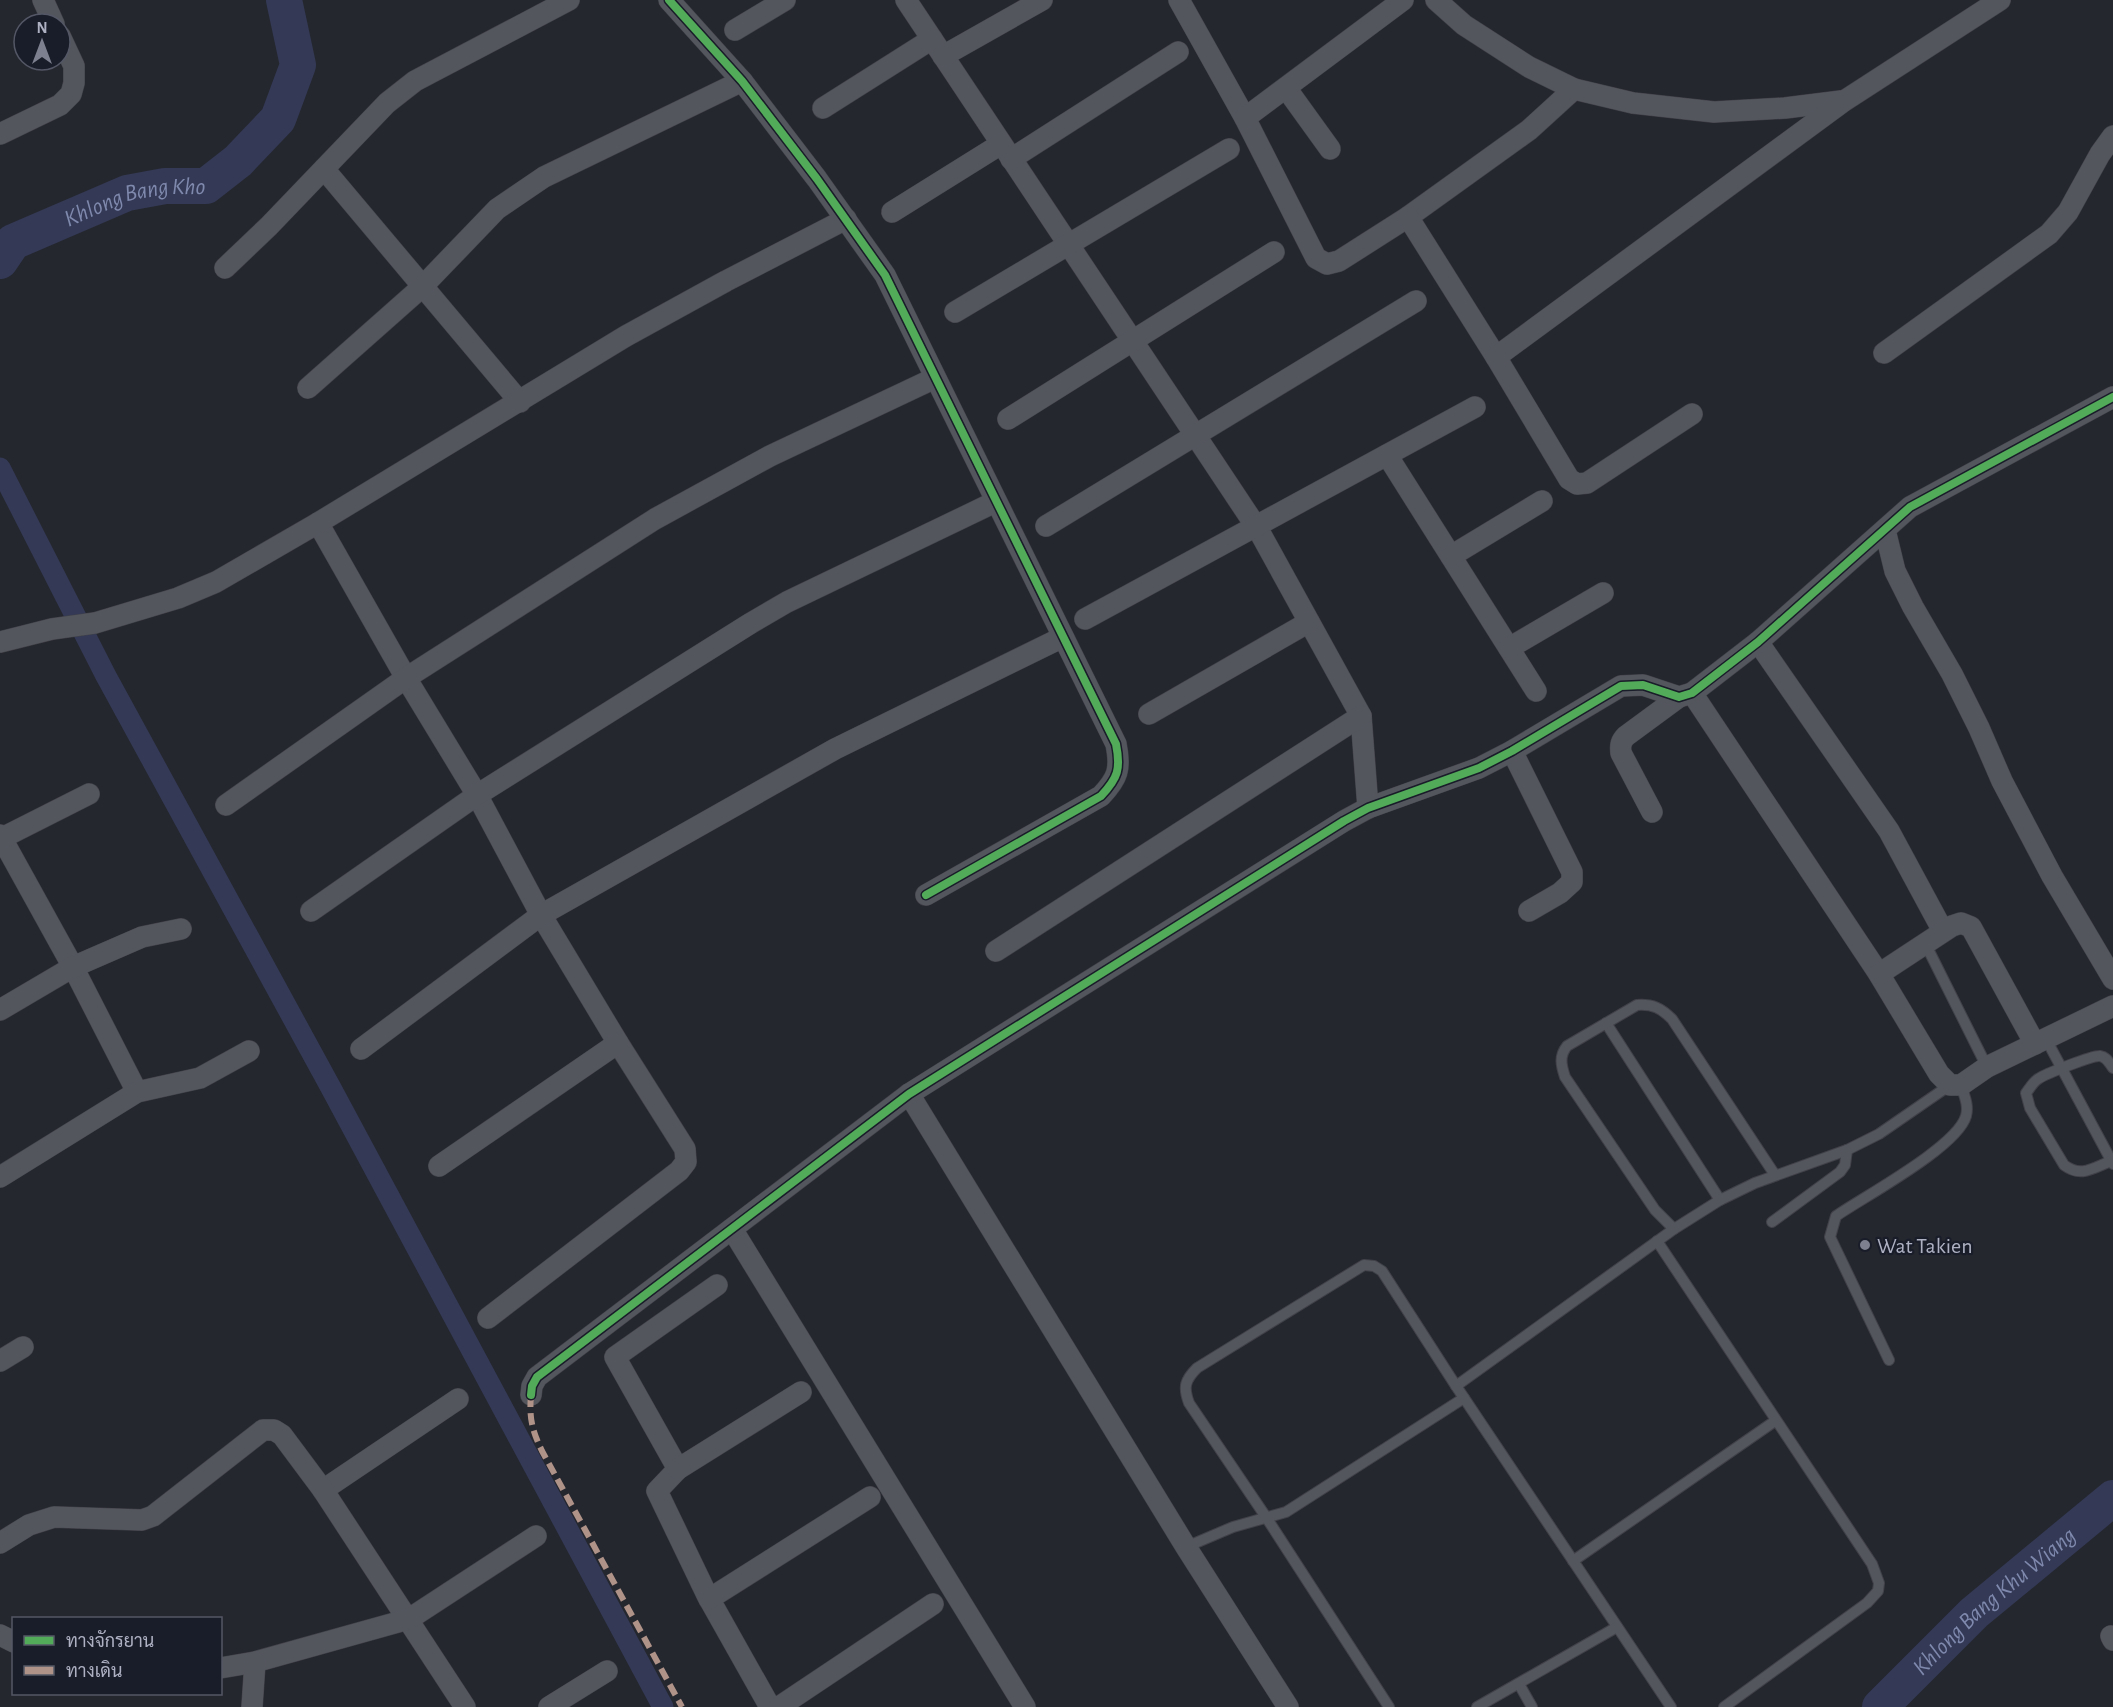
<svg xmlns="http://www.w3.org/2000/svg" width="2113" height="1707" font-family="'Alegreya Sans',Sarabun,sans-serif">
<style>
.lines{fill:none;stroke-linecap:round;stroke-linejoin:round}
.canal{stroke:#343a56;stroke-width:21}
.river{stroke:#343a56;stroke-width:36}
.service-casing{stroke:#414249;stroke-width:12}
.minor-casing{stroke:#414249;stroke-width:22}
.service{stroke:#54565e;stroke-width:10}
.minor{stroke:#54565e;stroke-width:21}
.quiet{stroke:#af9288;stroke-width:6;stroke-dasharray:12 6;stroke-linecap:butt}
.cycleway-casing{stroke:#191c29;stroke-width:11}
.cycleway{stroke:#51ab58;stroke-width:8}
.poi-dot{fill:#7d818f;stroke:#191c29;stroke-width:2}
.labels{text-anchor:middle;stroke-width:4.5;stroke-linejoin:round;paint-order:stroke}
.poi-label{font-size:22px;fill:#adb1c2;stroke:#191c29;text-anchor:start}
.water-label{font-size:24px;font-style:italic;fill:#7f89ad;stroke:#191c29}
</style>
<rect width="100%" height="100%" fill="#25272f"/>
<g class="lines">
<path class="canal" d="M0,468L106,676L331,1088L663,1707"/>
<g class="river">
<path id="s1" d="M0,261L13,242L127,193L165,186H206L238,161L278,119L298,65L284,0"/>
<path id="s2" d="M1880,1707L1974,1613L2113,1498"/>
</g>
<defs>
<g id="service">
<path d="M1925,943L1987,1067"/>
<path d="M1606,1023L1720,1200"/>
<path d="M2046,1039L2113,1164"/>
<path d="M2111,1161C2093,1168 2081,1178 2064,1165L2030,1108L2026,1093C2030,1088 2033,1082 2038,1079C2045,1074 2093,1055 2100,1056C2107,1057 2109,1063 2113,1068"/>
<path d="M1775,1175L1672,1019C1661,1008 1653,1004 1637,1005L1567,1046C1559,1056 1561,1065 1565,1077L1655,1210L1674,1229L1720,1200L1755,1183L1847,1150L1879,1134L1950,1085"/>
<path d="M1772,1222L1840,1172L1845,1165L1847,1150"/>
<path d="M1657,1241L1872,1564L1879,1583L1878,1591L1867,1603L1724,1707"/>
<path d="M1889,1360L1830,1237L1836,1216C1865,1196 1957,1147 1966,1116C1969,1105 1964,1095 1961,1085"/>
<path d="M1456,1386L1674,1229"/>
<path d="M1186,1547L1233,1527L1286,1512L1464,1398"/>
<path d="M1573,1561L1775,1421"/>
<path d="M1519,1684L1532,1707"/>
<path d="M1389,1707L1266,1517L1189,1403C1183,1387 1185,1380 1197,1368L1364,1265L1374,1266L1382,1271L1456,1386L1671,1707"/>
<path d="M1477,1707L1617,1627"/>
</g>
<g id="minor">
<path d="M43,0L54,24"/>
<path d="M669,0L742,81L817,179L885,275L1116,744C1121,769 1118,778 1101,796L926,895"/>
<path d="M906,0L1259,531L1361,716L1368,808"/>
<path d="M1179,0L1245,118L1316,258L1327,264L1339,261L1408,217L1529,130L1574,89"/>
<path d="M1436,0L1464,25L1529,67L1574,89L1633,103L1714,112L1785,108L1841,101"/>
<path d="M735,30L785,0"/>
<path d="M943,56L1042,0"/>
<path d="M1286,88L1330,149"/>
<path d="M823,108L932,39"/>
<path d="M1245,118L1403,0"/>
<path d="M0,134L60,105L71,94L74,83V66L60,36"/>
<path d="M1011,159L1178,52"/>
<path d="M324,169L520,402"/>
<path d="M892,212L1001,144"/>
<path d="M1408,217L1496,357L1569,479L1577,484L1587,483L1692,414"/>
<path d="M225,268L269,226L387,103L415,81L569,0"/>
<path d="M955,312L1229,149"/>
<path d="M1884,353L2049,234L2068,212L2100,154L2113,136"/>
<path d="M1496,357L1844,101L2000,0"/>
<path d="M308,388L422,287L497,209L544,177L742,81"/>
<path d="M1008,419L1274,252"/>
<path d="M1387,455L1536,691"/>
<path d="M318,523L406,678L477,795L541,915L618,1043L685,1149L686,1162L679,1171L488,1318"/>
<path d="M1046,526L1416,301"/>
<path d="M1885,530L1895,571L1913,607L1952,674L1979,728L2002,781L2052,876L2113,979"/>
<path d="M1451,556L1542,501"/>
<path d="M1085,619L1475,407"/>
<path d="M0,642L52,629L95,623L178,598L216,582L318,523L626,336L726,281L846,219"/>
<path d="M1758,642L1889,831L1943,931"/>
<path d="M1509,648L1603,593"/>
<path d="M1692,693L1879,974L1939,1074L1950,1085H1961L1987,1067L2113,1006"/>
<path d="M1149,714L1309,622"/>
<path d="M1512,751L1572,872V882L1560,893L1529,911"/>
<path d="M226,805L406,678L655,519L770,456L935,378"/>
<path d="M1652,812L1621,753C1620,745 1621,741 1626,736L1679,697"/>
<path d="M0,835L73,967L137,1092"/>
<path d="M0,839L89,794"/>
<path d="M311,911L477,795L751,623L787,602L995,502"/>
<path d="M996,951L1361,716"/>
<path d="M1879,974L1952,926L1961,923L1971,927L2035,1044"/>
<path d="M0,1010L73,967L142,937L181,929"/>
<path d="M361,1049L541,915L835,749L1063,637"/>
<path d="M909,1094L1186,1547L1288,1707"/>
<path d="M439,1166L618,1043"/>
<path d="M0,1177L137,1092L200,1078L249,1051"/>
<path d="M732,1229L1025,1707"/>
<path d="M717,1285L615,1357L678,1469L657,1491L707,1595L770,1707"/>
<path d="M0,1361L23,1347"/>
<path d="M531,1395L532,1386L537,1377L909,1094L1344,821L1368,808L1479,768L1512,751L1621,686L1643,685L1679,697L1692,693L1758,642L1910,507L2113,397"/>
<path d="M678,1469L801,1392"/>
<path d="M323,1490L458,1399"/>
<path d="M0,1543L29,1525L54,1517L142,1520L153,1516L263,1430H274L282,1435L323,1490L465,1707"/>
<path d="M709,1599L870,1497"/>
<path d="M0,1635L14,1642"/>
<path d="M2111,1636L2113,1640"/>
<path d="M220,1668L255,1662L409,1619L536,1536"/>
<path d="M252,1707L255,1662"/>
<path d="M549,1707L607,1671"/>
<path d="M779,1707L933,1604"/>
</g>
</defs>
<use href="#service" class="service-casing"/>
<use href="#minor" class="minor-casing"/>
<use href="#service" class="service"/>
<use href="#minor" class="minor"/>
<path class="quiet" d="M531,1395C529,1418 532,1430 542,1451L682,1707"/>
<defs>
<g id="cycleway">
<path d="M669,0L742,81L817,179L885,275L1116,744C1121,769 1118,778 1101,796L926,895"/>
<path d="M531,1395L532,1386L537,1377L909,1094L1344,821L1368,808L1479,768L1512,751L1621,686L1643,685L1679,697L1692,693L1758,642L1910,507L2113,397"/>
</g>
</defs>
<use href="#cycleway" class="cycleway-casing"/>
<use href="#cycleway" class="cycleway"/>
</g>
<circle class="poi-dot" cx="1865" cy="1245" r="6"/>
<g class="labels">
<g class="poi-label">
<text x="1877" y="1253">Wat Takien</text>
</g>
<g class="water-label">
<text dy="8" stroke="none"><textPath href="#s1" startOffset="153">Khlong Bang Kho</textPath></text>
<text dy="8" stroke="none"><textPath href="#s2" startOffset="156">Khlong Bang Khu Wiang</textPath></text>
</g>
</g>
<rect x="12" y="1617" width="210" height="78" fill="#191c29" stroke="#545866" stroke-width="1.5"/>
<rect x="24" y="1636" width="30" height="9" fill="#51ab58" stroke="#545866" stroke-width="1.5"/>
<text x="66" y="1647" font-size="18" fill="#adb1c2">ทางจักรยาน</text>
<rect x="24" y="1666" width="30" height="9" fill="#af9288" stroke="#545866" stroke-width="1.5"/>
<text x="66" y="1677" font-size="18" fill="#adb1c2">ทางเดิน</text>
<g transform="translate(42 42)"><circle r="28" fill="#191c29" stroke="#545866" stroke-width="1.5"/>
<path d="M0-4.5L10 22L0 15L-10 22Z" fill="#7d818f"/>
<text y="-9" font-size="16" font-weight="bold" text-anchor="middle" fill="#adb1c2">N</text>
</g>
</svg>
